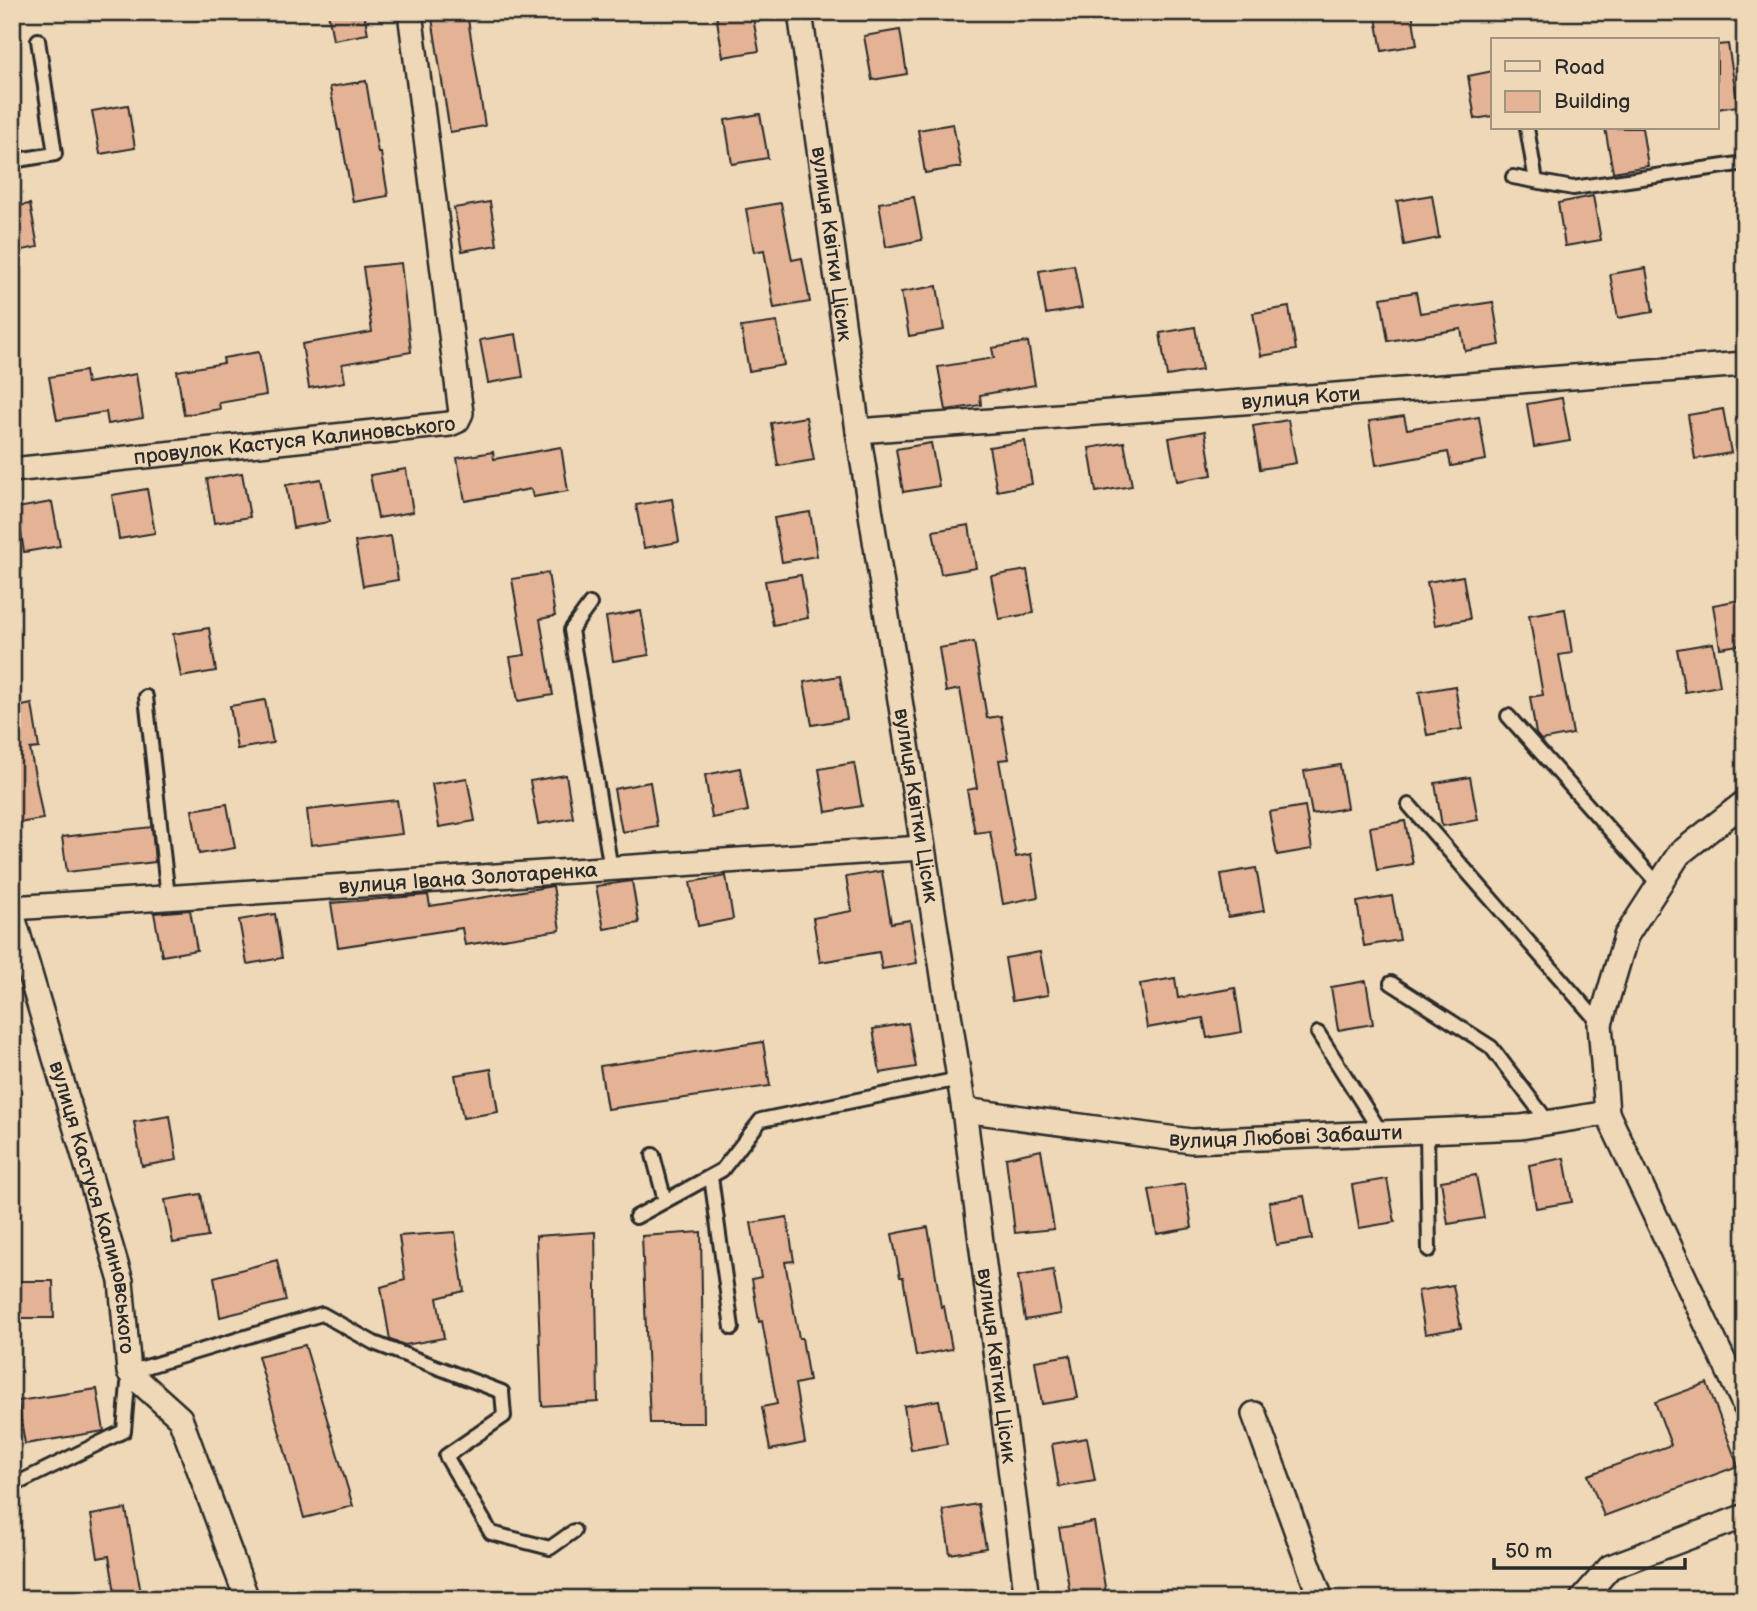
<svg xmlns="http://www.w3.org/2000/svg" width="1757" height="1611" font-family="'Balsamiq Sans',sans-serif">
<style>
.building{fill:#e4b295;stroke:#2b2b2b;stroke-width:2}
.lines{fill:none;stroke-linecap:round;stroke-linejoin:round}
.service-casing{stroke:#2b2b2b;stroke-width:18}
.minor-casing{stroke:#2b2b2b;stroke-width:28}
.service{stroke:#eed8b7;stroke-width:12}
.minor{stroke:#eed8b7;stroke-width:23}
.labels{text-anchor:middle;stroke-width:5;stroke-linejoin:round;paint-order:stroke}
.street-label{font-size:21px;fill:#2b2b2b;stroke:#eed8b7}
</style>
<rect width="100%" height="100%" fill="#eed8b7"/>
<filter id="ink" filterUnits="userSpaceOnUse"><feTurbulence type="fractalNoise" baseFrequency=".0143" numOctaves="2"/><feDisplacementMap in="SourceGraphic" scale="14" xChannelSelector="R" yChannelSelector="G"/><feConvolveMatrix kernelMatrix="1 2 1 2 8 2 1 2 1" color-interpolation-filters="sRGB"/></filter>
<g filter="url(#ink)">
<g class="building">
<path d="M328,12H364L368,34L333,40Z"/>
<path d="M727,12H752L759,51L723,57L716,14Z"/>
<path d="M1375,12H1412L1417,45L1382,51Z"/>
<path d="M467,13L485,126L450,132L432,18Z"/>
<path d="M900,30L907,74L872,80L864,36Z"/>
<path d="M1728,44L1738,106L1717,109V45Z"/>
<path d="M1493,71V116L1475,119L1468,76Z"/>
<path d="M366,81L378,153H381L388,196L353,202L340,130H338L330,87Z"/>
<path d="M128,105L135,148L100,154L92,111Z"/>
<path d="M760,114L768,158L732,164L725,120Z"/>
<path d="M953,124L961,167L925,173L918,130Z"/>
<path d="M1605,128H1642L1648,166L1613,172Z"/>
<path d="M1432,195L1439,238L1404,245L1397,201Z"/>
<path d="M1593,196L1601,240L1565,246L1558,203Z"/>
<path d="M914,197L922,240L886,247L879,203Z"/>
<path d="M490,202L497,245L462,251L454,208Z"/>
<path d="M781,203L792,260L802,258L810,302L774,308L764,250L754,252L746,209Z"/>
<path d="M30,204L38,247L12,252V207Z"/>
<path d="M401,263L411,352L342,364L345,382L309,388L302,344L372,332L363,267Z"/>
<path d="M1074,265L1082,308L1046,314L1039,271Z"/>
<path d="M1646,268L1653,312L1618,318L1610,274Z"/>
<path d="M937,286L944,330L909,336L901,292Z"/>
<path d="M1416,292L1420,313L1493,302L1500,345L1465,351L1461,329L1388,341L1381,298Z"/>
<path d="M1289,307L1296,350L1261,356L1253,313Z"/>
<path d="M777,322L784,365L749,371L741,327Z"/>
<path d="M1195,327L1202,370L1167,376L1160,333Z"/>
<path d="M516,334L523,377L488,383L480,340Z"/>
<path d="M1028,342L1035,385L980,395L981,405L946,410L938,367L994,358L992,348Z"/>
<path d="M259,352L266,395L219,403L220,409L184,415L177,371L224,363L223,358Z"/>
<path d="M85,371L87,383L136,374L143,418L108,424L106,412L57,420L49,377Z"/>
<path d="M1562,398L1570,441L1534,447L1527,404Z"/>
<path d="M1723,409L1731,453L1695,459L1688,415Z"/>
<path d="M1404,416L1407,429L1479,417L1486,460L1451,466L1448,452L1376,465L1369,421Z"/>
<path d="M806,417L814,460L778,466L771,423Z"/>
<path d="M1288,420L1296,463L1260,469L1253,426Z"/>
<path d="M1205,431L1212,475L1177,481L1169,438Z"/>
<path d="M1025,441L1032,484L997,491L989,447Z"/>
<path d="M1124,442L1132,486L1096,492L1089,448Z"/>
<path d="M931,443L939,486L903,492L896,449Z"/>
<path d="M561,447L568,491L533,497L531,489L465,501L457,458L493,452L494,459Z"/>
<path d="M406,469L413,512L378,518L370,475Z"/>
<path d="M242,473L250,517L214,523L207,479Z"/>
<path d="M321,479L329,522L293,528L286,485Z"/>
<path d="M147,489L155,533L119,539L112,495Z"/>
<path d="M672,499L679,542L644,548L636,505Z"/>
<path d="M52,502L60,546L24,552L17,508Z"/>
<path d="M810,512L817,556L782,562L774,518Z"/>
<path d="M969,525L976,568L941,574L933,531Z"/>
<path d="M391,536L398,580L363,586L355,542Z"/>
<path d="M1027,570L1034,613L999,619L991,576Z"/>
<path d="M548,573L555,616L540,619L553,695L518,701L510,657L525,655L512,579Z"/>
<path d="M801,575L808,618L773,625L765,581Z"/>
<path d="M1463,576L1470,619L1435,625L1427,582Z"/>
<path d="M1745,599V644L1720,648L1713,605Z"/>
<path d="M1565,609L1572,653L1559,655L1573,734L1541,740L1536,734L1530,697L1543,695L1529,615Z"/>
<path d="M641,611L649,655L613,661L606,617Z"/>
<path d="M209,628L216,671L181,677L173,634Z"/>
<path d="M974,642L987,718L1001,716L1009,759L999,760L1016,857L1031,854L1038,897L1003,904L990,831L975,833L967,790L977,788L960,689L946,692L939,648Z"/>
<path d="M1713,643L1720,686L1685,692L1677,649Z"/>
<path d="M840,676L847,719L812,725L804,682Z"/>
<path d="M1455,686L1462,729L1427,735L1419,692Z"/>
<path d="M265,700L273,743L237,749L230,706Z"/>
<path d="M32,704L39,748L30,749L43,819L12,824V708Z"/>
<path d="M854,763L862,806L826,812L819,769Z"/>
<path d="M1340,765L1347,808L1312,814L1304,771Z"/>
<path d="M740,768L748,811L712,818L705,775Z"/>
<path d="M566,775L573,818L538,824L530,781Z"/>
<path d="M1470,777L1478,820L1442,826L1435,783Z"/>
<path d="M467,778L475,821L439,827L432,784Z"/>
<path d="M650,782L657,826L622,832L614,789Z"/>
<path d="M397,800L402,834L311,845L307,810Z"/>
<path d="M227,804L235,848L199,854L192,810Z"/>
<path d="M1305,806L1312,849L1277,855L1269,812Z"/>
<path d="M1405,821L1413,864L1377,870L1370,827Z"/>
<path d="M152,827L155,862L67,872L62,837Z"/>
<path d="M1256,868L1264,911L1228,917L1221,874Z"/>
<path d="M882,871L891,923L910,920L917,963L882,969L879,952L820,962L813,918L852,911L846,877Z"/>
<path d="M726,876L733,919L698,926L690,882Z"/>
<path d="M632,881L639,923L604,929L596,886Z"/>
<path d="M553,886L560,930L465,945L462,928L338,947L331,903L428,895L430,906Z"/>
<path d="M1392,896L1400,940L1364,946L1357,902Z"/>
<path d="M190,910L197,950L162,956L154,913Z"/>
<path d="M275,914L282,958L247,964L239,920Z"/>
<path d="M1040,952L1048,995L1012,1001L1005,958Z"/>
<path d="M1175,978L1178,998L1235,988L1242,1032L1207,1038L1203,1018L1147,1028L1140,984Z"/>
<path d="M1366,981L1373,1024L1338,1030L1331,987Z"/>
<path d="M908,1023L916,1067L880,1073L873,1029Z"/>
<path d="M763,1042L770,1086L607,1109L600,1066Z"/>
<path d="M491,1069L498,1112L463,1118L455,1075Z"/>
<path d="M170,1116L177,1160L142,1166L134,1122Z"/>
<path d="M1041,1150L1054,1229L1015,1233L1006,1158Z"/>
<path d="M1564,1158L1572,1202L1536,1208L1529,1165Z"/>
<path d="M1476,1175L1484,1218L1448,1224L1441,1181Z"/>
<path d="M1387,1179L1395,1222L1359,1228L1352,1185Z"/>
<path d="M1185,1184L1192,1228L1157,1234L1149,1190Z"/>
<path d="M201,1194L208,1237L173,1243L165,1200Z"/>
<path d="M1304,1196L1312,1239L1276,1245L1269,1202Z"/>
<path d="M787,1217L794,1261L785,1262L799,1338H802L809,1381L795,1384L805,1443L770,1450L762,1407L777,1404L762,1321L759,1322L752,1279L761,1277L751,1223Z"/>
<path d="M928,1227L941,1307L944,1306L952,1349L916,1356L903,1277H900L892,1234Z"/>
<path d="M455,1232L464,1291L437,1298L444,1338L405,1345L390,1340L381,1287L405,1280L399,1236Z"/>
<path d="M595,1232L598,1402L542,1406L536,1236Z"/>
<path d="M701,1232L704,1423H650L642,1236Z"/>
<path d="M277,1260L286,1301L220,1317L214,1277Z"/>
<path d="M1053,1270L1061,1314L1025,1320L1018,1276Z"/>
<path d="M12,1281H53L54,1318H12Z"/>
<path d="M1453,1285L1461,1328L1425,1334L1418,1291Z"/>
<path d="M305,1345L353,1506L304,1518L258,1356Z"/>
<path d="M1070,1355L1078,1398L1042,1404L1035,1361Z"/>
<path d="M1707,1383L1738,1466L1604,1516L1588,1475L1671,1445L1655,1402Z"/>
<path d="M97,1389L104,1431L25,1444L18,1401Z"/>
<path d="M939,1400L947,1444L911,1450L904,1406Z"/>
<path d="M1087,1438L1095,1481L1059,1487L1052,1444Z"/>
<path d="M978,1504L986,1548L950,1554L943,1510Z"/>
<path d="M126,1509L142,1599H116L109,1556L98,1558L91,1515Z"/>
<path d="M1094,1522L1107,1599H1071L1059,1528Z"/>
</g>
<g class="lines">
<defs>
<g id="service">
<path d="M1527,128L1536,181"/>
<path d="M12,161L55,154L38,40"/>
<path d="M1513,177L1573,188L1745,163"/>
<path d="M590,604L571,630L611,869"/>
<path d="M146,697L168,897"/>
<path d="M1508,716L1659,885"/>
<path d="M1409,805L1600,1024"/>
<path d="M1391,983L1491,1047L1549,1123"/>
<path d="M1318,1033L1382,1134"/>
<path d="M1427,1133L1429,1250"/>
<path d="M653,1155L665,1201"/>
<path d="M711,1177L732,1328"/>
<path d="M636,1217L722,1170L761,1120L959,1079"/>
<path d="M12,1486L124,1431L129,1372L322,1314L374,1343L502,1392L504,1416L446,1456L491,1533L550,1548L574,1531"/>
</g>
<g id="minor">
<path id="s1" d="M800,12L858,431L964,1110L1027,1599"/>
<path id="s2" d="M858,431L1745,364"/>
<path id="s3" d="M12,470L450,424L457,421L461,413L410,12"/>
<path id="s4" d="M12,908L922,848"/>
<path id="s5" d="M12,913L121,1281L129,1372L180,1418L247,1599"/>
<path id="s6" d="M964,1110L1191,1141L1521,1127L1607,1113L1745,1406"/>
<path d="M1607,1113L1600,1024L1626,936L1679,854L1745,802"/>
<path d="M1254,1414L1321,1599"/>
<path d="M1582,1599L1610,1567L1745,1516"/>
</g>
</defs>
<use href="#service" class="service-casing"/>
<use href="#minor" class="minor-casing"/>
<use href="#service" class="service"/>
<use href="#minor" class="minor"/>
</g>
</g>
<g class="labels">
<g class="street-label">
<text dy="7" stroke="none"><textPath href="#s1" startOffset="234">вулиця Квітки Цісик</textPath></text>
<text dy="7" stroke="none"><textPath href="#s2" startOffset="444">вулиця Коти</textPath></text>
<text dy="7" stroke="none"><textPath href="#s3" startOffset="284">провулок Кастуся Калиновського</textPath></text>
<text dy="7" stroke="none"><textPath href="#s1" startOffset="802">вулиця Квітки Цісик</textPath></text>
<text dy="7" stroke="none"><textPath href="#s4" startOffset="457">вулиця Івана Золотаренка</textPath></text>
<text dy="7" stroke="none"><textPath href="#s6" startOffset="324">вулиця Любові Забашти</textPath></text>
<text dy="7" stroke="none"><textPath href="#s5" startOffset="306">вулиця Кастуся Калиновського</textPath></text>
<text dy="7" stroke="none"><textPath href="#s1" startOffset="1368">вулиця Квітки Цісик</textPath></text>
</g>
</g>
<rect width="1757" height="1611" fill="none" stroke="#eed8b7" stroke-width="42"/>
<rect x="21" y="21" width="1715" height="1569" fill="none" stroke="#2b2b2b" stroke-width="2.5" filter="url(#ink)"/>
<rect x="1491" y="38" width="228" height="91" fill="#eed8b7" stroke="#a0937f" stroke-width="2"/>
<rect x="1505" y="61" width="35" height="10" fill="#eed8b7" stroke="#a0937f" stroke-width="2"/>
<text x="1554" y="74" font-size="21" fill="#2b2b2b">Road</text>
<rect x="1505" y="91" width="35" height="21" fill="#e4b295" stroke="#a0937f" stroke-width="2"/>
<text x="1554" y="108" font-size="21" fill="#2b2b2b">Building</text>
<path d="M1494 1558v10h191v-10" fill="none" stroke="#2b2b2b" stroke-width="3.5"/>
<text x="1505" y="1558" font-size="21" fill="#2b2b2b" stroke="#eed8b7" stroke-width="5" paint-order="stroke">50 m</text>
</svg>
